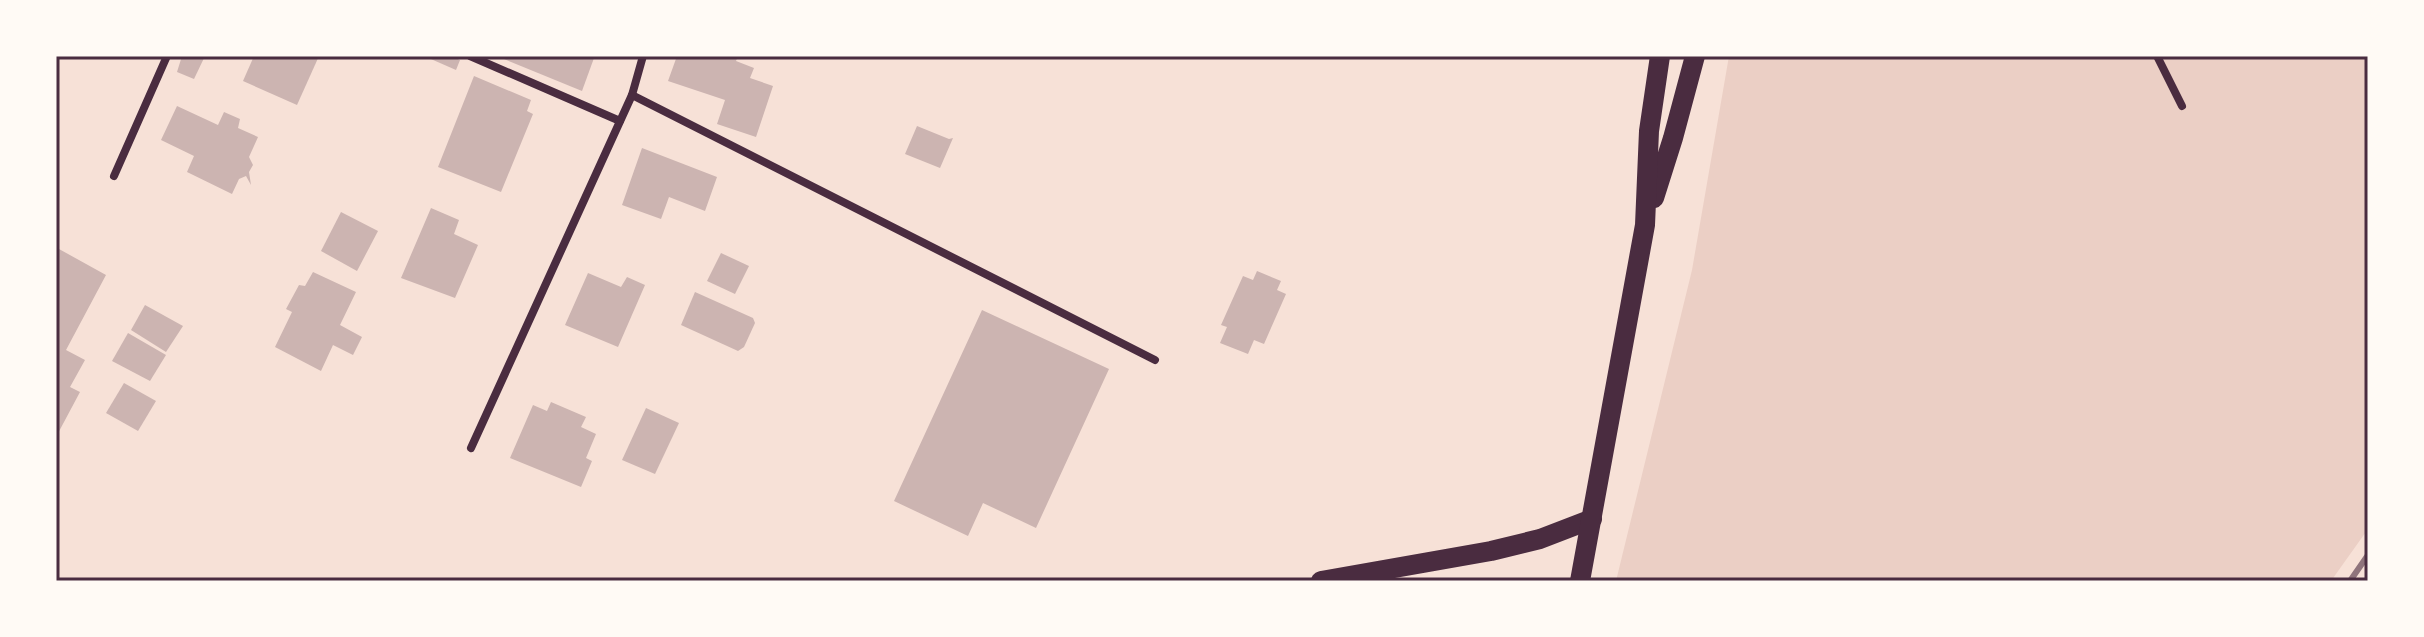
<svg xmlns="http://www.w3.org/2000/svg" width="2424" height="637" font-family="'Archivo Narrow',sans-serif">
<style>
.green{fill:#ebcfc5}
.building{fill:#ccb4b1}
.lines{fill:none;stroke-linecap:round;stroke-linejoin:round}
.minor{stroke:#4a2c40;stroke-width:8}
.primary{stroke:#4a2c40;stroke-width:20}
.rail{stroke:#8f747c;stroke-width:6}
.neatline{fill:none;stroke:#4a2c40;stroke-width:3}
</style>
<rect width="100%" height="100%" fill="#f7e1d7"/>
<path class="green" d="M1729,56H2368V529L2331,581H1616L1692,270Z"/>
<g class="building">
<path d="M182,56H205L194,79L177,72Z"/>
<path d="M254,56H319L297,105L243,81Z"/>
<path d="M424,56H451L460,60L456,70Z"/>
<path d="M506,56H590L594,58L582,91L504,59Z"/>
<path d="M677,56H738L736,61L754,68L750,78L773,86L756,137L717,124L725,100L668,81Z"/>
<path d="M474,76L531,100L527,111L533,114L501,192L438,167Z"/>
<path d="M177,106L218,125L224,112L240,119L238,128L258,137L249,157L253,165L249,172L251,185L246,176L239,179L232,194L187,172L194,156L161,140Z"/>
<path d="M917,126L949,139L953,138L940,168L905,154Z"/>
<path d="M642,148L717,177L705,211L669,197L661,219L622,205Z"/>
<path d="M431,208L459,220L454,234L478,245L455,298L401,278Z"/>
<path d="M341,212L378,231L357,271L321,251Z"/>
<path d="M59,249L106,275L66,350L85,360L70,387L80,392L56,437V254Z"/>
<path d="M721,253L749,266L735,294L707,281Z"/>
<path d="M1257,271L1281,281L1277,290L1286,294L1264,344L1254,340L1248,354L1220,343L1227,327L1221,325L1243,276L1253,280Z"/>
<path d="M313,272L356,292L340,325L362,337L353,355L333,345L321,371L275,347L292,312L286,309L299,285L305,286Z"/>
<path d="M588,273L621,287L627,277L645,285L618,347L565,325Z"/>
<path d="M695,292L753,318L755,323L744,347L738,351L681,325Z"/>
<path d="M145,305L183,326L166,352L131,330Z"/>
<path d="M982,310L1109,369L1036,528L983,503L968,536L894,501Z"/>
<path d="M128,333L166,355L150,381L112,361Z"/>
<path d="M124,383L156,401L138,431L106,413Z"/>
<path d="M551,402L586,417L581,427L596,434L586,458L592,461L581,487L510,458L533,405L547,411Z"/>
<path d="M646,408L679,423L655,474L622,460Z"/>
</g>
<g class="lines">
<g class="minor">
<path d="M470,56L620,121"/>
<path d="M2157,56L2182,106"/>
<path d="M632,95L1155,360"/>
<path d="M114,176L167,56"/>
<path d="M471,448L632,95L643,56"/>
</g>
<g class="primary">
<path d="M1654,198L1673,138L1695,56"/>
<path d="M1321,581L1491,551L1540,539L1592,519"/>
<path d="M1580,581L1645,225L1649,131L1660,56"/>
</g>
<path class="rail" d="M2350,581L2368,555"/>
</g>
<rect width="2424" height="637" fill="none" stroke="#fffaf5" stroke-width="116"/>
<rect x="58" y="58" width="2308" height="521" class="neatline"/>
</svg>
